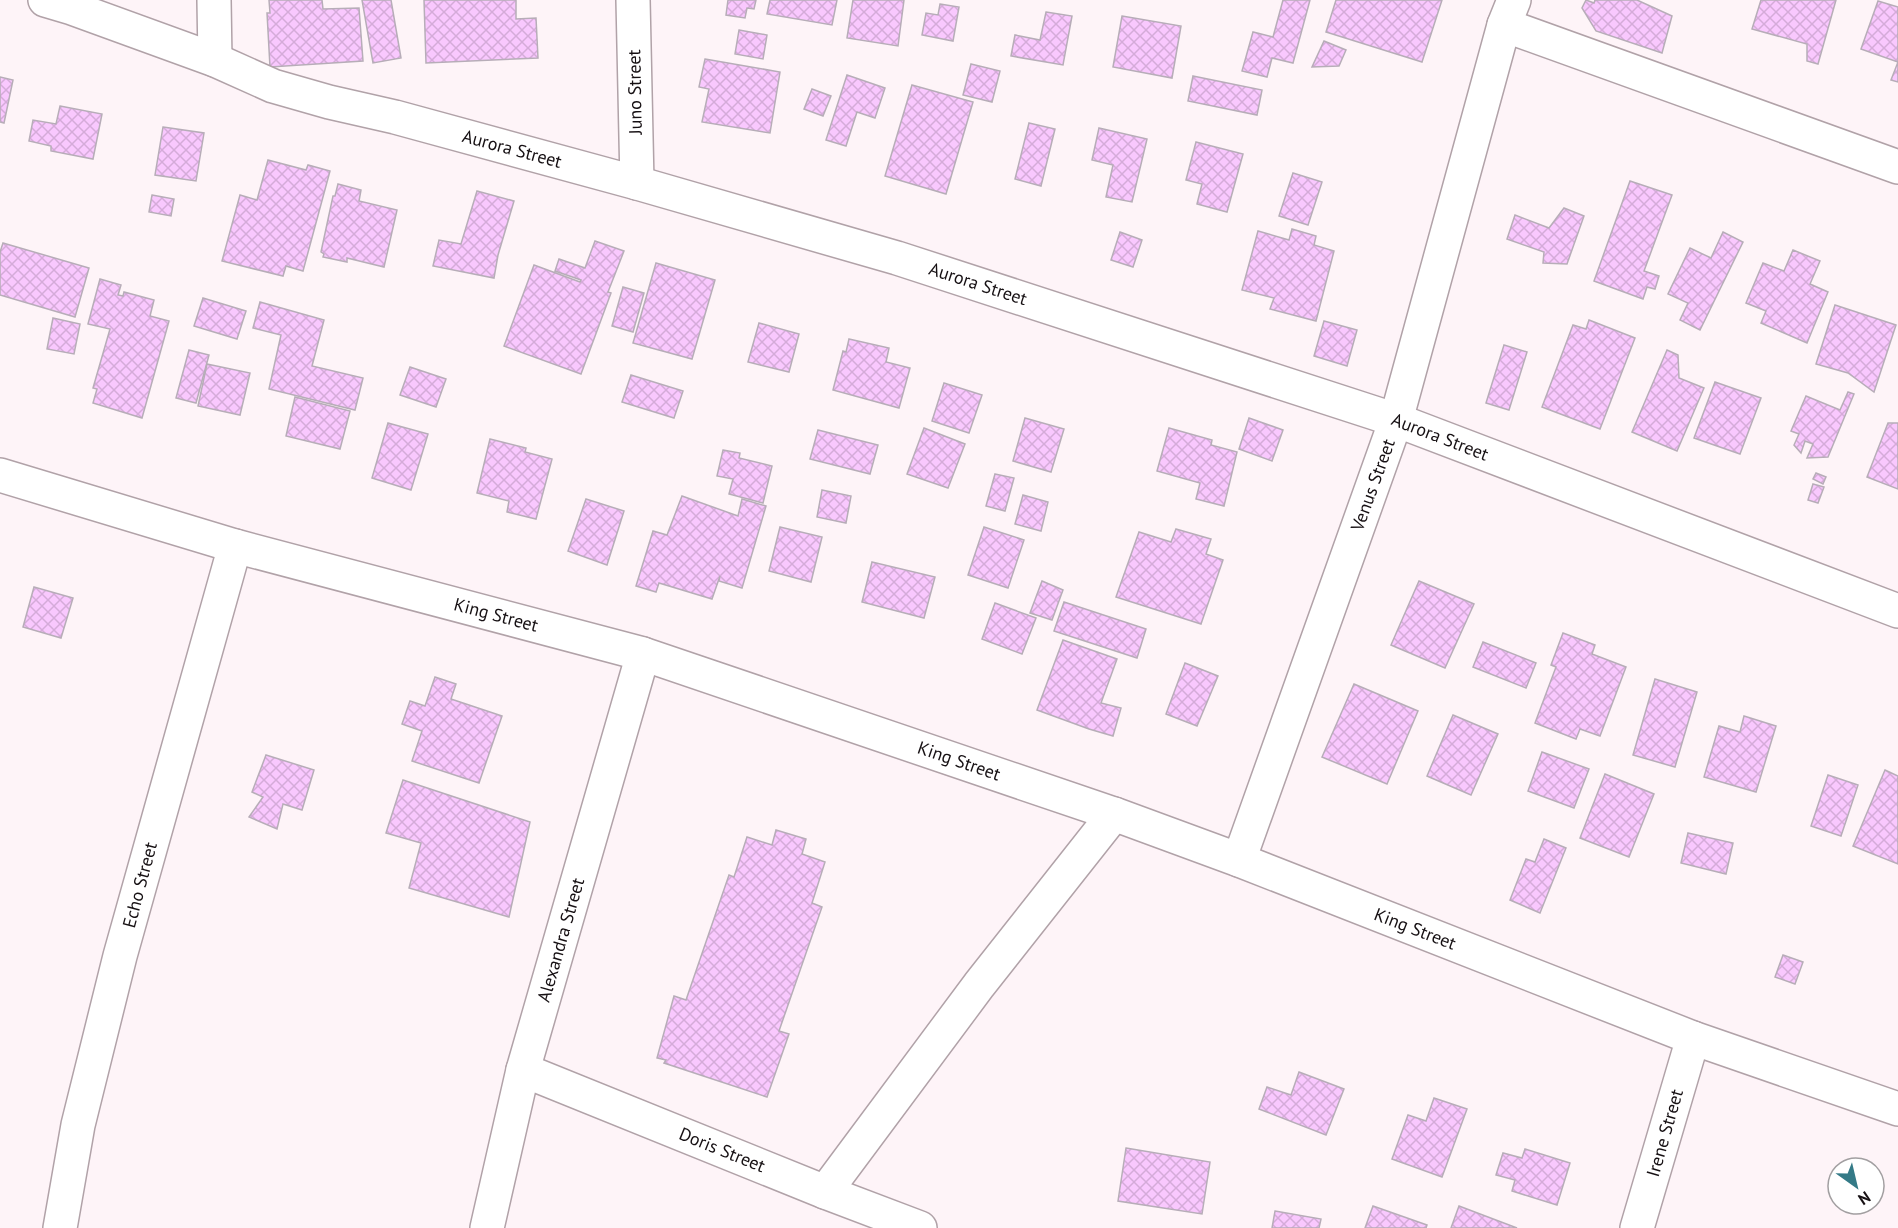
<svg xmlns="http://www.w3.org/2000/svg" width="1898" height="1228" font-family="'PT Sans',sans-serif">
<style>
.building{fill:url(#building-cross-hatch);stroke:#b7adb8;stroke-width:1.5}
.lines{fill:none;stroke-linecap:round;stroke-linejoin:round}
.minor-casing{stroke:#b1a2a8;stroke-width:36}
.minor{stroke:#fff;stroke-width:33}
.labels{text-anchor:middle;stroke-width:6;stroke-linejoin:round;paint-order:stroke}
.street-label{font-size:18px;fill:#161013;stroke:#fff}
</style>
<defs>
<pattern id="building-cross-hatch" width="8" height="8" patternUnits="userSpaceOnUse" patternTransform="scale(1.5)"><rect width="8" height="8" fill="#f9c8fe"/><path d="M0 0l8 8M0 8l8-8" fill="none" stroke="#d5abd9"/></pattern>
</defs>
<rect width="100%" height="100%" fill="#fef4f8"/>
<g class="building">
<path d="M269,0H322L323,9L359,8L363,61L270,67L267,13H270Z"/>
<path d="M362,0H391L401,58L373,63Z"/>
<path d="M424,0H516V19L536,18L538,58L426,63Z"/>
<path d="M728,0H756L754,9L747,8L745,18L726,15Z"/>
<path d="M770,0H837L832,25L767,14Z"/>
<path d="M853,0H904L898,46L847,38Z"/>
<path d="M1283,0H1310L1293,63L1272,58L1267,77L1242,71L1253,32L1273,37Z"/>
<path d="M1336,0H1442L1422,62L1326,32Z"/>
<path d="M1586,0L1594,3L1595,0H1637L1672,16L1662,53L1596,31L1582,8Z"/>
<path d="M1761,0H1836L1818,64L1807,61V44L1752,29Z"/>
<path d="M1878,1L1898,7V82L1891,80L1898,62L1861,49Z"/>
<path d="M940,4L959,7L953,41L922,35L926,13L938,15Z"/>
<path d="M1046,12L1072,16L1063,65L1011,56L1015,35L1040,40Z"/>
<path d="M1122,16L1181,26L1172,78L1113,67Z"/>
<path d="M739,30L767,35L763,59L735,54Z"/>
<path d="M1324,41L1346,50L1339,66L1312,67Z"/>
<path d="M705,59L780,72L770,133L702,122L709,89L699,87Z"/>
<path d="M971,64L1000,71L992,102L963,95Z"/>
<path d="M847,75L885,88L875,118L857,112L846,146L826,140Z"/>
<path d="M1193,76L1262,90L1257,115L1188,101Z"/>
<path d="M0,77L13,80L4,123L0,122Z"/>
<path d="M912,85L973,102L946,194L885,176Z"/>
<path d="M812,89L831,96L823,116L804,109Z"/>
<path d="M60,106L102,114L93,159L51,151V146L29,141L33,120L56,124Z"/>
<path d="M1029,123L1055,129L1041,186L1015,179Z"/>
<path d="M163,127L204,133L196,181L155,175Z"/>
<path d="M1099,128L1147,139L1132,202L1106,197L1113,165L1092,160Z"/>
<path d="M1196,142L1243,154L1227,212L1197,204L1202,184L1186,180Z"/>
<path d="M268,160L306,170L308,165L330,171L303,271L286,266L283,276L222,261L240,195L257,200Z"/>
<path d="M1293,173L1322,182L1308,225L1279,216Z"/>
<path d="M1630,181L1672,195L1644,271L1659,276L1655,289L1647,287L1643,299L1594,281Z"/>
<path d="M338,184L361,190L359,201L397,210L384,267L347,258V262L323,257L324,254L321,252L333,196H335Z"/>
<path d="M477,191L514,201L498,255L494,278L433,266L439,240L461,244Z"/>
<path d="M152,195L174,199L171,216L149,212Z"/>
<path d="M1564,208L1584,216L1567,264L1543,263L1544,252L1507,239L1515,215L1549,228Z"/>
<path d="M1292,229L1316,236L1314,245L1334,251L1316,321L1270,309L1274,298L1242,290L1258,231L1289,240Z"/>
<path d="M1120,232L1142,240L1133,267L1111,260Z"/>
<path d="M1723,232L1743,242L1700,330L1680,320L1688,303L1668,294L1690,248L1711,258Z"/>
<path d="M595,241L624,251L608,292L611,293L581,374L504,346L534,265L580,282L581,280L555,271L559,259L585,268Z"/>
<path d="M3,243L89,268L75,317L0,295V252Z"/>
<path d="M1793,250L1820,261L1810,284L1828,292L1807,343L1761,323L1766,311L1746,303L1763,263L1784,271Z"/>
<path d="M656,263L715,280L692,359L633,343Z"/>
<path d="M100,279L121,285L118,295L123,296L124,292L154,300L150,316L169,321L142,418L93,403L97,389L93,388L110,329L88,324Z"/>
<path d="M623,287L644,293L633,332L612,326Z"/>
<path d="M203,298L246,311L237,339L194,326Z"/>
<path d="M260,302L324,320L312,366L363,378L355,410L269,389L281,335L253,328Z"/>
<path d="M1835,305L1896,325L1874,392L1848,373L1816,364Z"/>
<path d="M53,318L80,324L74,354L47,349Z"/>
<path d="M1589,320L1635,338L1600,429L1542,407L1573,325L1586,329Z"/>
<path d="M1324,321L1357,330L1347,366L1314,356Z"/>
<path d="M759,323L799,334L789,372L748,362Z"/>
<path d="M849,339L889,348L886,362L910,368L899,408L833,390L843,351L846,352Z"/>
<path d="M1504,345L1527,352L1509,410L1486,403Z"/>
<path d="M189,350L209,355L196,403L176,398Z"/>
<path d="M1667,350L1678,355L1679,378L1704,388L1677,451L1632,432Z"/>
<path d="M207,364L250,373L240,415L198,406Z"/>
<path d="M410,367L446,379L436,407L400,395Z"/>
<path d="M631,375L683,391L674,418L622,402Z"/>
<path d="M1715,382L1761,398L1740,454L1694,438Z"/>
<path d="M944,383L982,395L969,433L932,421Z"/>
<path d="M1848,392L1854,394L1828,457L1807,458L1813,444L1805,441L1801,453L1794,445L1799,434L1791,431L1806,396L1840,410Z"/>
<path d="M295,397L350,411L340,449L286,436Z"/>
<path d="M1025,418L1064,429L1051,472L1013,461Z"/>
<path d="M1249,418L1283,430L1272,461L1239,449Z"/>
<path d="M388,423L428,434L411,490L372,478Z"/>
<path d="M1888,423H1898V489L1867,477Z"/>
<path d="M924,428L965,444L948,488L907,474Z"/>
<path d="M1169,428L1212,440L1211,445L1237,452L1224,506L1196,499L1200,483L1157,471Z"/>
<path d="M818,430L878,445L870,474L810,459Z"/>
<path d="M490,439L526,448L525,452L552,459L536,519L507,512L509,501L477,493Z"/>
<path d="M723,450L740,453L739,458L772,466L763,503L729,494L733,479L717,476Z"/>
<path d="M1816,473L1826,477L1823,484L1813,479Z"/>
<path d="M995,474L1014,478L1005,511L986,506Z"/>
<path d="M1813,484L1824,487L1818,503L1808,500Z"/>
<path d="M822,490L851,496L846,523L817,517Z"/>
<path d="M1023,495L1048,502L1041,531L1015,524Z"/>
<path d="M682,496L738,516L742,499L766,506L742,588L719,581L720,576L712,599L659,583L656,592L636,586L653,531L667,535Z"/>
<path d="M586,499L624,511L607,565L568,551Z"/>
<path d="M780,527L822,537L811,582L769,571Z"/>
<path d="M984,527L1024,540L1008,588L968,575Z"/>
<path d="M1176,529L1211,539L1206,554L1223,560L1201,624L1116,597L1139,532L1171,542Z"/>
<path d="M872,562L935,577L924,618L862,602Z"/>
<path d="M1042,581L1063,590L1052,620L1030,613Z"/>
<path d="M1419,581L1474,604L1445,668L1391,645Z"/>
<path d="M34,587L73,598L61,638L23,627Z"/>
<path d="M1064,602L1146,629L1137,658L1054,631Z"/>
<path d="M995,603L1036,618L1022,654L982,639Z"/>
<path d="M1563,633L1595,645L1592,654L1626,667L1600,736L1580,729L1576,739L1535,723L1556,667L1551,665Z"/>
<path d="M1063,640L1117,659L1101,703L1121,708L1113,736L1089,729L1037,710Z"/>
<path d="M1483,642L1536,663L1526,688L1473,667Z"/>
<path d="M1185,663L1218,676L1197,726L1166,714Z"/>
<path d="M435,677L456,684L451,699L502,716L479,783L412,761L422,731L402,724L410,701L425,706Z"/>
<path d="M1655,679L1697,692L1675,767L1633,755Z"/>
<path d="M1354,684L1418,711L1387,784L1322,757Z"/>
<path d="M1453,715L1498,734L1471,795L1427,776Z"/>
<path d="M1744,716L1776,726L1756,792L1704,777L1719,726L1740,732Z"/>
<path d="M1542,752L1589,769L1574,808L1528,791Z"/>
<path d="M266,755L314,770L302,810L283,804L277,829L249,817L263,797L252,792Z"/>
<path d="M1885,770L1898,776V864L1853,846Z"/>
<path d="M1605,774L1654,794L1629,857L1580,838Z"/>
<path d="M1828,775L1858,785L1841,836L1811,826Z"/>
<path d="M403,780L530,822L509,917L409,888L421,843L386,833Z"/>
<path d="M776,830L806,839L802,854L825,862L812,903L822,907L779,1031L789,1034L767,1097L664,1063L666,1060L657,1058L674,996L686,1000L729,875L734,877L747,837L772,845Z"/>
<path d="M1688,833L1733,843L1726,874L1681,863Z"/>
<path d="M1544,839L1566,848L1540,913L1510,900L1526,859L1535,862Z"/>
<path d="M1783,955L1803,962L1795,984L1775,977Z"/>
<path d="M1299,1072L1344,1089L1326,1135L1259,1109L1267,1087L1291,1095Z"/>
<path d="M1434,1098L1467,1109L1442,1177L1392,1159L1408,1115L1426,1121Z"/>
<path d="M1126,1148L1210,1162L1202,1214L1118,1201Z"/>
<path d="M1525,1149L1570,1163L1557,1205L1512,1191L1515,1180L1496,1175L1503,1153L1522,1158Z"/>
<path d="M1373,1206L1427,1225L1426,1228H1365Z"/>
<path d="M1459,1206L1517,1228H1451Z"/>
<path d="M1275,1211L1321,1219L1319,1228H1272Z"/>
</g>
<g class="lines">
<defs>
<g id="minor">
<path d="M45,0L72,8L215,60L273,86L329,102L395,117L637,183L897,258L1396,420L1898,611"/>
<path d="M214,0L215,60"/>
<path d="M633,0L637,183"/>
<path d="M1504,25L1898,167"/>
<path d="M0,475L235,546L643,654L1114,814L1239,860L1693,1038L1898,1109"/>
<path d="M1239,860L1396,420L1504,25L1514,0"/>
<path d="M523,1070L825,1192L920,1228"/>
<path d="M825,1192L979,985L1114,814"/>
<path d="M60,1228L78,1125L120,956L235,546"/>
<path d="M487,1228L523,1070L643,654"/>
<path d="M1637,1228L1693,1038"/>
</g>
</defs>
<use href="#minor" class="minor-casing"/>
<use href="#minor" class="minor"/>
</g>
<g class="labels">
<g class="street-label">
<text transform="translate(635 92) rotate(-91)" y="6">Juno Street</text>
<text transform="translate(512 149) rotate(15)" y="6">Aurora Street</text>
<text transform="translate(978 284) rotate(18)" y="6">Aurora Street</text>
<text transform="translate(1440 437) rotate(21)" y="6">Aurora Street</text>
<text transform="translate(1373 485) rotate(-70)" y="6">Venus Street</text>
<text transform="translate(496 615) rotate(15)" y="6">King Street</text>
<text transform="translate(959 761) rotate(19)" y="6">King Street</text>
<text transform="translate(140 885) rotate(-75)" y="6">Echo Street</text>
<text transform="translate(1415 929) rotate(21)" y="6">King Street</text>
<text transform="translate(561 940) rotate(-74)" y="6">Alexandra Street</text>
<text transform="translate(1665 1133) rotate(-74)" y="6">Irene Street</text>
<text transform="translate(722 1150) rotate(22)" y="6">Doris Street</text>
</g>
</g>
<g transform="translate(1856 1186) rotate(146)"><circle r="28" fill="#ffffff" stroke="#a29fa1" stroke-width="1.5"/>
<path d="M0-4.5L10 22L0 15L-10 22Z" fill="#347a87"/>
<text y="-9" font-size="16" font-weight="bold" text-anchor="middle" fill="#161013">N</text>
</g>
</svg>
